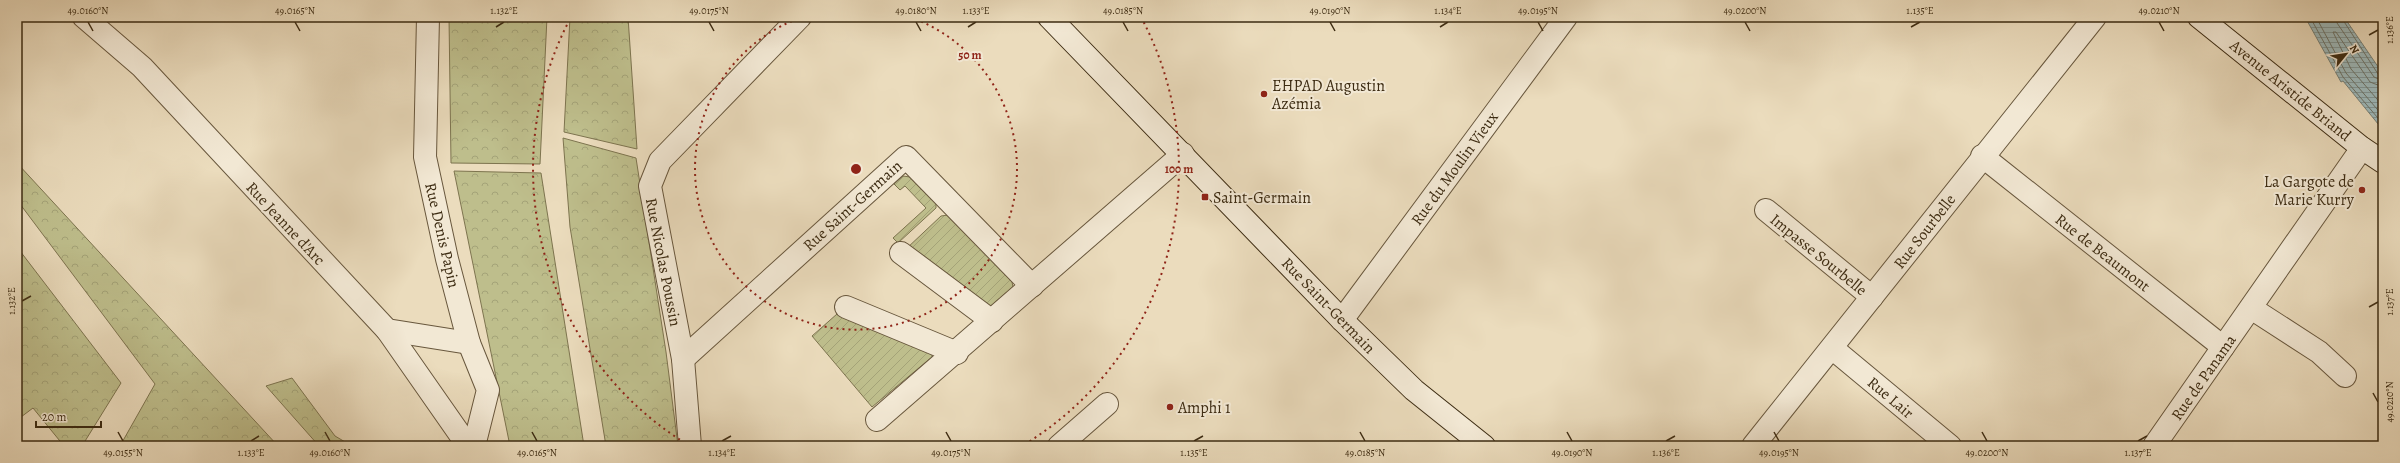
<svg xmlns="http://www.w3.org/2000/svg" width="2400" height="463" font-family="Alegreya,serif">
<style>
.forest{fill:url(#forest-crowns);stroke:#7d744f}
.garden{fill:url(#garden-furrows);stroke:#7d744f}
.water{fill:url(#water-rules);stroke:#768077}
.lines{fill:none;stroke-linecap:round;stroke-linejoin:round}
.shore{stroke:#6c7266;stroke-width:1}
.street-casing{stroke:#68573d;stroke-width:24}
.secondary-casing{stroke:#3c2b12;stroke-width:24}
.street{stroke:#f2e8d4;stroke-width:22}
.secondary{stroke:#f2e8d4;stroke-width:22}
.ticks{fill:none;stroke:#3c2b12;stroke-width:1.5}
.ring{fill:none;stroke:#8f2418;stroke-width:2;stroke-dasharray:2 4}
.poi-dot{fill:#8f2418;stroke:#f2e8d4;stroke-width:1.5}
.labels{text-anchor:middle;stroke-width:4;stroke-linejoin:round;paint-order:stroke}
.poi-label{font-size:16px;fill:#3c2b12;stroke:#f2e8d4;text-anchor:start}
.street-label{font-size:16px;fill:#3c2b12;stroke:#f2e8d4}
.centre{fill:#8f2418;stroke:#f2e8d4;stroke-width:2}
.ring-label{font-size:12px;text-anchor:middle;font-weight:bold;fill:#8f2418;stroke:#f2e8d4;stroke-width:4;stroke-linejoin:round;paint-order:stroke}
.neatline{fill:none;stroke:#3c2b12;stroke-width:1.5}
.ticks-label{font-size:10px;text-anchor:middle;fill:#3c2b12}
</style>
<defs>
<pattern id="forest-crowns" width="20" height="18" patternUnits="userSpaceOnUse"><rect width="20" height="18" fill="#bebe8c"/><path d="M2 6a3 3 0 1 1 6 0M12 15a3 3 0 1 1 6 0" fill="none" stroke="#a4a378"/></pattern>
<pattern id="garden-furrows" width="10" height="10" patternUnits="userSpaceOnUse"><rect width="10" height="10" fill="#bebe8c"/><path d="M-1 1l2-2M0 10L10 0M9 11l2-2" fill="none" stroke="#a4a378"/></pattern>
<pattern id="water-rules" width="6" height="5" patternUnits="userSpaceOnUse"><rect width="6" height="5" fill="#9db9bb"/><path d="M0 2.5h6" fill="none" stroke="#819797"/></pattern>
</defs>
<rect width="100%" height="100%" fill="#ebdcbd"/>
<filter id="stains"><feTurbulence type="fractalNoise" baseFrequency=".005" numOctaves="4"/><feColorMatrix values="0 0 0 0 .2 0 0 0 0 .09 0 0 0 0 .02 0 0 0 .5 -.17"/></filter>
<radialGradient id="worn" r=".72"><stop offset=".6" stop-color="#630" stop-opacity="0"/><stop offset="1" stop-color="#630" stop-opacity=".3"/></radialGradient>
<g class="forest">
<path d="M449,17H547L540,164L451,163Z"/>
<path d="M570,17H628L637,149L564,132Z"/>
<path d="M563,138L636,158L666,352L678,446H606L570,227Z"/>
<path d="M17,163L278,446H120L155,384L17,200Z"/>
<path d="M454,171L541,173L584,446H510Z"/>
<path d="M17,247L121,383L82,446H64L33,408L17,420Z"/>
<path d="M292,378L335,436L352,446H319L266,386Z"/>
</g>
<g class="garden">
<path d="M903,176L910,177L936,204V208L898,243L893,238L926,208L905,186L900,190L894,184Z"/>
<path d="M948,215L1012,282L1013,287L986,310L906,249L941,216Z"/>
<path d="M837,314H843L932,351V357L872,407L812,336Z"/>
</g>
<path class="water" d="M2305,17H2344L2383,74V130L2343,81L2341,82Z"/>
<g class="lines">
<g class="shore">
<path d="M2310,17L2343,77L2383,124"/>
<path d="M2316,17L2346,73L2383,116"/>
<path d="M2336,17L2337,23L2374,77L2383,81"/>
<path d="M2341,17L2378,74L2383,76"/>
<path d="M2383,87L2370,82L2336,32H2333L2351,69L2383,106"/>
</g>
<defs>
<g id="street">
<path d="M84,17L142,67L387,330L468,446"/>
<path d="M428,17L425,157L447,259L469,343L488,390L474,446"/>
<path d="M1982,156L2223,347"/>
<path d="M1766,210L1872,297"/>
<path d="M901,253L992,321"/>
<path d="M846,307L957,353"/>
<path d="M2251,308L2319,352L2345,376"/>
<path d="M1342,320L1566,17"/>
<path d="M387,330L469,343"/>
<path d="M1832,348L1950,446"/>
<path d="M683,359L906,157L1032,286"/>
<path d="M877,420L1183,154"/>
<path d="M690,446L683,359L650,186L660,161L800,17"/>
<path d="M1059,446L1107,404"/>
<path d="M1753,446L2095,17"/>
<path d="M2154,446L2362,148"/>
</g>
<g id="secondary">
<path d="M1049,17L1342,320L1414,390L1484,446"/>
<path d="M2199,17L2362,148L2383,162"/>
</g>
</defs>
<use href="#street" class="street-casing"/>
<use href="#secondary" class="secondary-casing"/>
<use href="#street" class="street"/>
<use href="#secondary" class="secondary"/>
</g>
<path class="ticks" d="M88,22L93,31M295,22L300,31M709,22L714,31M916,22L921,31M1123,22L1128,31M1330,22L1335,31M1538,22L1543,31M1745,22L1750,31M2159,22L2164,31M496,27L504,22M968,27L976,22M1440,27L1448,22M1911,27L1920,22M2369,35L2378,30M22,301L31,296M2369,307L2378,302M2373,393L2378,402M118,432L123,441M325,432L330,441M532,432L537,441M946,432L951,441M1360,432L1365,441M1567,432L1572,441M1774,432L1779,441M1982,432L1987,441M251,441L259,436M722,441L731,436M1194,441L1203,436M1666,441L1675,436M2138,441L2147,436"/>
<g class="ring">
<path d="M910 17A161 161 0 1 1 802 17"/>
<path d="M690 446A323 323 0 0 1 571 17M1141 17A323 323 0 0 1 1022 446"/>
</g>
<g class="poi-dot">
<circle cx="1264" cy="94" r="4"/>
<circle cx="2362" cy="190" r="4"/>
<rect x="1201" y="193" width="8" height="8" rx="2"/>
<circle cx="1170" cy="407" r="4"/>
</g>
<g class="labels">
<g class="poi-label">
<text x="1272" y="91">EHPAD Augustin<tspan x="1272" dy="18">Azémia</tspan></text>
<text x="2354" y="187" text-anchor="end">La Gargote de<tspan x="2354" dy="18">Marie Kurry</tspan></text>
<text x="1213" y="203">Saint-Germain</text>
<text x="1178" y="413">Amphi 1</text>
</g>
<g class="street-label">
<text transform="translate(2291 90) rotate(39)" y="6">Avenue Aristide Briand</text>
<text transform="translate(1454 168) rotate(-54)" y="6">Rue du Moulin Vieux</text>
<text transform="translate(852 205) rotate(-42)" y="6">Rue Saint-Germain</text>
<text transform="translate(286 223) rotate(47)" y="6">Rue Jeanne d'Arc</text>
<text transform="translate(1924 231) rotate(-52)" y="6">Rue Sourbelle</text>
<text transform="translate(443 235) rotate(77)" y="6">Rue Denis Papin</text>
<text transform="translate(2103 252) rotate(38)" y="6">Rue de Beaumont</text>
<text transform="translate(1819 254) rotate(39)" y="6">Impasse Sourbelle</text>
<text transform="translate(664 262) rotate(79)" y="6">Rue Nicolas Poussin</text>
<text transform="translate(1329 305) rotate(46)" y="6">Rue Saint-Germain</text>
<text transform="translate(2203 377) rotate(-55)" y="6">Rue de Panama</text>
<text transform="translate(1891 397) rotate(40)" y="6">Rue Lair</text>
</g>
</g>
<circle cx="856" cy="169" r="6" class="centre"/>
<g class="ring-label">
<text x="970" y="59">50 m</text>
<text x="1179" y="173">100 m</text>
</g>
<rect width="2400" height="463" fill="none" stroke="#ebdcbd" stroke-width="44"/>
<g transform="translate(2346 54) rotate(60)" stroke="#f2e8d4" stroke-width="3" paint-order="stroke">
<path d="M0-3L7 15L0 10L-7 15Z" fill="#3c2b12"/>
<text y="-6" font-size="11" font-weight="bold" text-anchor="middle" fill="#3c2b12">N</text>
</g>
<path d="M36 421v6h65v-6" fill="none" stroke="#3c2b12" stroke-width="2"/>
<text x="42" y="421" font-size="12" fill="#3c2b12" stroke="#f2e8d4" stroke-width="3" paint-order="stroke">20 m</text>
<rect x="22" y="22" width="2356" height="419" class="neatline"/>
<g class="ticks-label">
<text x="88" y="14">49.0160°N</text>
<text x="295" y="14">49.0165°N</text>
<text x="504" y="14">1.132°E</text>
<text x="709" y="14">49.0175°N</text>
<text x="916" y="14">49.0180°N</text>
<text x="976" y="14">1.133°E</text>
<text x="1123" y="14">49.0185°N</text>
<text x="1330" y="14">49.0190°N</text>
<text x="1448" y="14">1.134°E</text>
<text x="1538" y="14">49.0195°N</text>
<text x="1745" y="14">49.0200°N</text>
<text x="1920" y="14">1.135°E</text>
<text x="2159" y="14">49.0210°N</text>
<text transform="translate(2389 30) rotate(-90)" y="4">1.136°E</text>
<text transform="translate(11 301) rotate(-90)" y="4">1.132°E</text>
<text transform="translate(2389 302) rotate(-90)" y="4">1.137°E</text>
<text transform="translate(2389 402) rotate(-90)" y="4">49.0210°N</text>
<text x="123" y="456">49.0155°N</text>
<text x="251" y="456">1.133°E</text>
<text x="330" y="456">49.0160°N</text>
<text x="537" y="456">49.0165°N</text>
<text x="722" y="456">1.134°E</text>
<text x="951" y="456">49.0175°N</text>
<text x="1194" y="456">1.135°E</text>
<text x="1365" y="456">49.0185°N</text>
<text x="1572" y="456">49.0190°N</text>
<text x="1666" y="456">1.136°E</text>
<text x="1779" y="456">49.0195°N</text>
<text x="1987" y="456">49.0200°N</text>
<text x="2138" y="456">1.137°E</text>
</g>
<rect width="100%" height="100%" filter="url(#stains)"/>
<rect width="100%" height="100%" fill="url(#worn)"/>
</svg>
